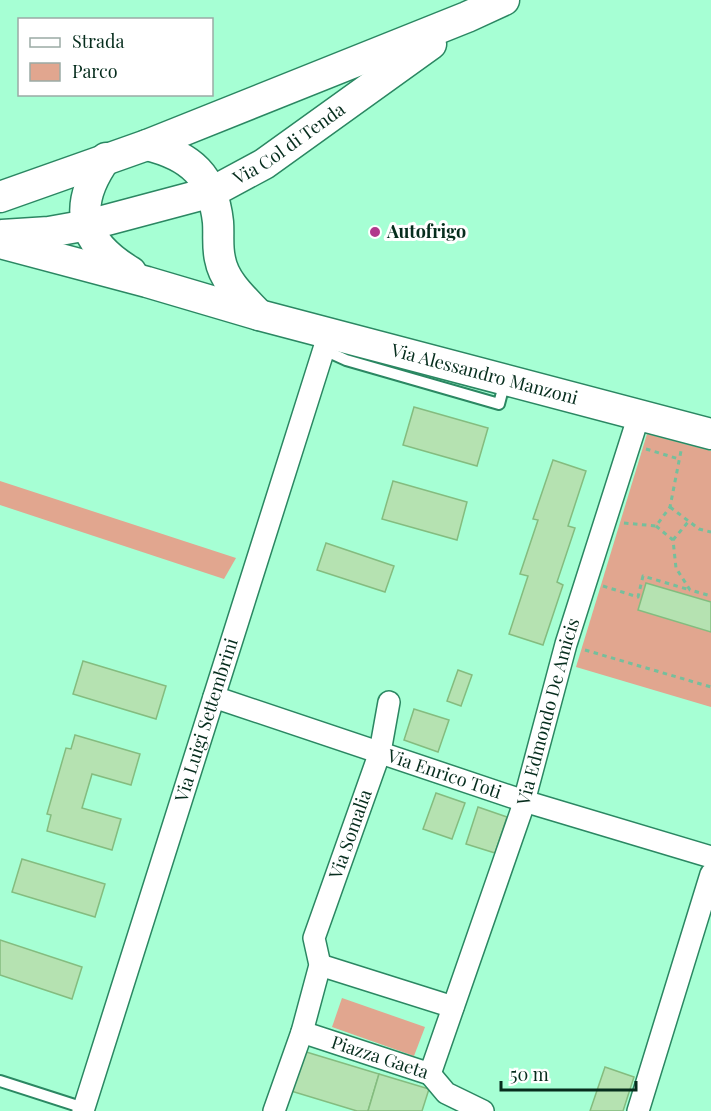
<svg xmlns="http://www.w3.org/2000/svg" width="711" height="1111" font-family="'Playfair Display',serif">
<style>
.green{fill:#e1a68f}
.building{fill:#b5e2b1;stroke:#84bc7f;stroke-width:1.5}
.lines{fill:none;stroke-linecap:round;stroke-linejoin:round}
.lane-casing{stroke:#2b8762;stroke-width:14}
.street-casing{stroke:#2b8762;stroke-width:24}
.secondary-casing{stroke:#2b8762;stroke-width:33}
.path{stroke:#75bf9c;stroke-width:3;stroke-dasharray:4.5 4.5;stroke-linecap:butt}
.lane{stroke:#fff;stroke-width:10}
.street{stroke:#fff;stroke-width:21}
.secondary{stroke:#fff;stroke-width:30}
.poi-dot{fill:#b1388c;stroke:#fff;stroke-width:2}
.labels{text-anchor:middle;stroke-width:6;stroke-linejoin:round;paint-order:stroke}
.street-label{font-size:18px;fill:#062d1d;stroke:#fff}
.poi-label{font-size:18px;font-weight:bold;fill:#062d1d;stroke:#fff;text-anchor:start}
</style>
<rect width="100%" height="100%" fill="#a6ffd4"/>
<g class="green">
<path d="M647,434L711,451V707L576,667Z"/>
<path d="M0,481L236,558L224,579L0,505Z"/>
<path d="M342,998L425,1027L414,1056L332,1027Z"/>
</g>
<g class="building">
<path d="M414,407L488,428L477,466L403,445Z"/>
<path d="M553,460L586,471L568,526L575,528L557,582L563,585L543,645L509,634L528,576L520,574L538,520L533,519Z"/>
<path d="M393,481L467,502L457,540L382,519Z"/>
<path d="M326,543L394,566L385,592L317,570Z"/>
<path d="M646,583L711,602V632L638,610Z"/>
<path d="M83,661L166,686L156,719L73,694Z"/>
<path d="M458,670L472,675L461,706L447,701Z"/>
<path d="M414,709L449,720L438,752L404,740Z"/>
<path d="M75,735L140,754L131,785L92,774L82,808L121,819L112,850L47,831L51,815L47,814L66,748L71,749Z"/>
<path d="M436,793L465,803L452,839L423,829Z"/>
<path d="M478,807L507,817L495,853L466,844Z"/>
<path d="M22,859L105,884L95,917L12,892Z"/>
<path d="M0,940L82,967L72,999L0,975Z"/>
<path d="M303,1051L379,1074L368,1111H357L291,1091Z"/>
<path d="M605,1067L634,1077L623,1111H590Z"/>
<path d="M379,1074L429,1089L422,1111H368Z"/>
</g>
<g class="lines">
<defs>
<g id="lane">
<path d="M324,350L346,360L499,404L505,381"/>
<path d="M0,1081L84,1108"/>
</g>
<g id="street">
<path id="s1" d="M214,697L524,801L711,857"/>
<path d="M320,965L453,1007"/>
<path id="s2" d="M302,1032L430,1074L522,809L566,644L639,415"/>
<path d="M430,1074L446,1093L483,1111"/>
<path id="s3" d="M83,1111L329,333"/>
<path id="s4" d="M274,1111L302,1032L320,965L314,938L380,752L389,702"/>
<path d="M638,1111L711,874"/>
</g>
<g id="secondary">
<path d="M147,145C191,156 213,176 218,222C219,234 217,247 220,259C224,282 244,299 259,315"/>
<path d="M106,158C71,207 81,242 131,272"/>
<path d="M0,197L147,145L467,17L504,0"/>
<path id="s5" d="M2,235L49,232L88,225L212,192L264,164L431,44"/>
<path id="s6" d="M0,243L147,282L259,315L711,434"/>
</g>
</defs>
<use href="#lane" class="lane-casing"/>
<use href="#street" class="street-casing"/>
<use href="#secondary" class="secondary-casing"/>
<g class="path">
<path d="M646,449L679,459"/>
<path d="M670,507L699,529L711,532"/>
<path d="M624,523L656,526L670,507L681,451"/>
<path d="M656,526L673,540L676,568L690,590L711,596"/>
<path d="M673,540L688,522"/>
<path d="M603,586L638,597L643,576L690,590"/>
<path d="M585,650L711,687"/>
</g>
<use href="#lane" class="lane"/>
<use href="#street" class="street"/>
<use href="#secondary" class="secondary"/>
</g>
<circle class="poi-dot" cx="375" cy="232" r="6"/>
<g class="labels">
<g class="street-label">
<text dy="6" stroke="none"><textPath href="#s5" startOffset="306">Via Col di Tenda</textPath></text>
<text dy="6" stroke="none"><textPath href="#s6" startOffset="502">Via Alessandro Manzoni</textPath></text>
<text dy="6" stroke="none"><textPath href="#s2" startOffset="516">Via Edmondo De Amicis</textPath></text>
<text dy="6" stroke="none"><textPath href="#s3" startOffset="410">Via Luigi Settembrini</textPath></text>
<text dy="6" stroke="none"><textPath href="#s1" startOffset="243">Via Enrico Toti</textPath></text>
<text dy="6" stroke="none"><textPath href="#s4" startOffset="291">Via Somalia</textPath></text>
<text dy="6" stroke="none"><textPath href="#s2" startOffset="82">Piazza Gaeta</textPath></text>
</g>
<g class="poi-label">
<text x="387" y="238">Autofrigo</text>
</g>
</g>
<rect x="18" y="18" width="195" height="78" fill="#ffffff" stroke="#9baba5" stroke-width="1.5"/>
<rect x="30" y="38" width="30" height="9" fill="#ffffff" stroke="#9baba5" stroke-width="1.5"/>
<text x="72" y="48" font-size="18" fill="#062d1d">Strada</text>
<rect x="30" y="63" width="30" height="18" fill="#e1a68f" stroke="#9baba5" stroke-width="1.5"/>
<text x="72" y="78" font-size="18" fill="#062d1d">Parco</text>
<path d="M501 1081v9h135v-9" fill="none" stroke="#062d1d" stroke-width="3"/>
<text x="510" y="1081" font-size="18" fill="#062d1d" stroke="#ffffff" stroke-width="4.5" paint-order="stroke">50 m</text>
</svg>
